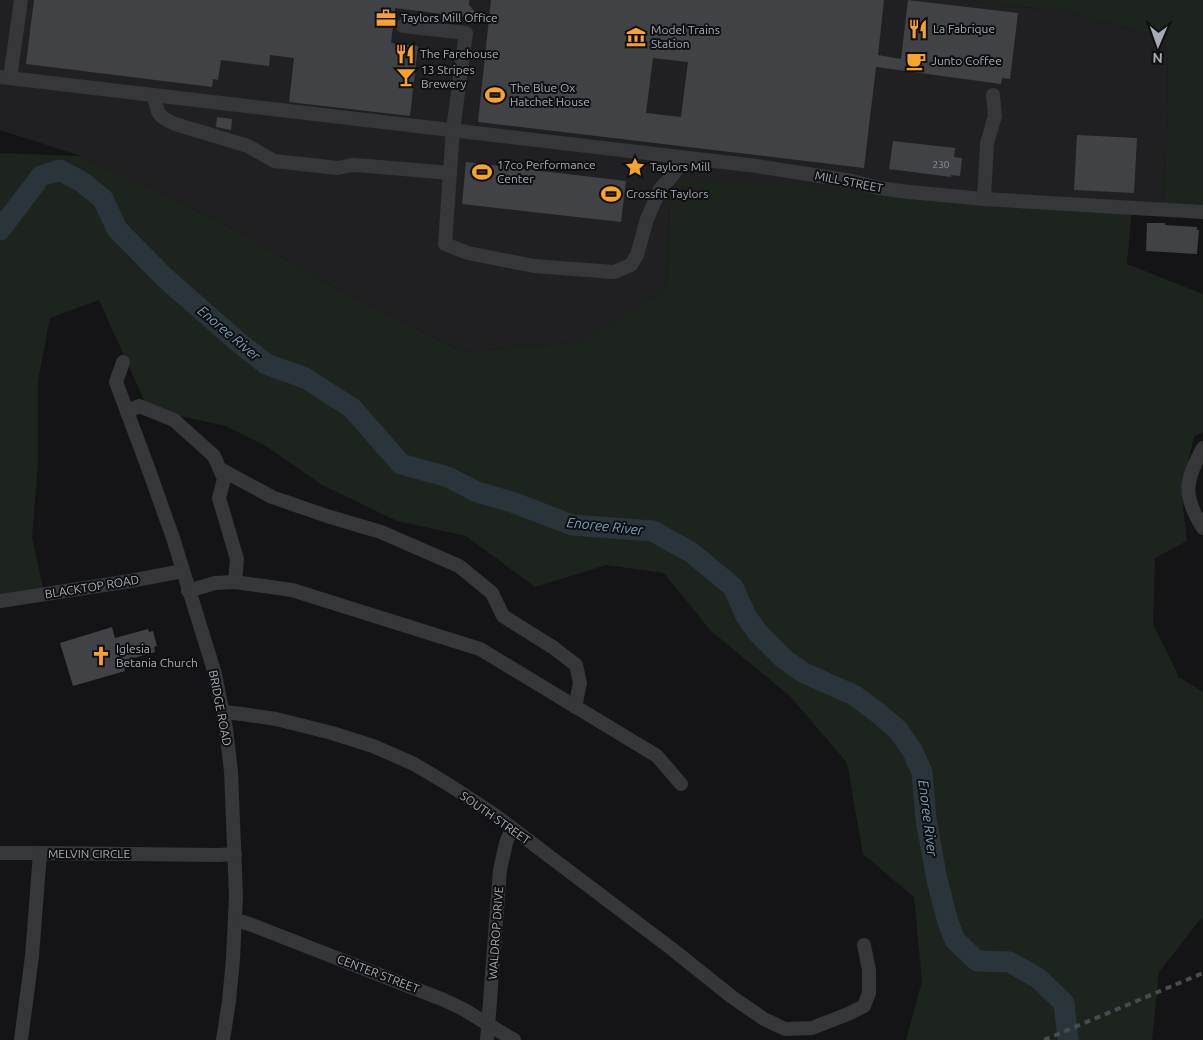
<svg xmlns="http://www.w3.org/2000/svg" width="1203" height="1040" font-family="Ubuntu,sans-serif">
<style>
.built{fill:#202023}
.green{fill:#1c241d}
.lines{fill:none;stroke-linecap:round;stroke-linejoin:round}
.river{stroke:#2a353b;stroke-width:21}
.building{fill:#404246;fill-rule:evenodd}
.minor{stroke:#35373b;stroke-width:14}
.rail{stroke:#484b51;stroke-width:4;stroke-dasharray:6 5;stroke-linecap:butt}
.labels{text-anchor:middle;stroke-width:4;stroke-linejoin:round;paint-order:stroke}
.number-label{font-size:10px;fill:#8c929b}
.poi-label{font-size:12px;fill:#a5acb7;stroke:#0f0f11;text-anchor:start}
.street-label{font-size:12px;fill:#a5acb7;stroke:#0f0f11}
.water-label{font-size:14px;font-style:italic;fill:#7b9eb4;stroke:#0f0f11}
</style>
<rect width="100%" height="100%" fill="#141416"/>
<path class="built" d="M0,0H960L1068,12L1167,39L1168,116L1163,209L1132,208L671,179L667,289L582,342L463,352L349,296L221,222L81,156L0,130Z"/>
<g class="green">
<path d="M960,0H1203V210L1163,209L1168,116L1167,39L1068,12Z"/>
<path d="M0,153L81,156L221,222L349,296L463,352L581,342L667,289L671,178L1132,208L1127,264L1203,294V432L1194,437L1181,490L1187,541L1155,558L1153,624L1179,677L1203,692V918L1199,921L1159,972L1152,1040H906L922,981L914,897L863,854L847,763L791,697L711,631L664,573L606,565L535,587L466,536L397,521L322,485L266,446L226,426L148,409L99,300L50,318L38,381V464L32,537L43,588L0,595Z"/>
</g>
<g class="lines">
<path class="river" d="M0,230L41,176L60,170L82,182L103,199L117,229L164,277L237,341L266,364L305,378L352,408L401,464L448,477L477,492L512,502L572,525L653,531L692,553L733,587L746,616L758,633L784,659L804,673L854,695L877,712L898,730L912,750L922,772L926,819L937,880L948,922L955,940L977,961L1010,962L1039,979L1064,1003L1068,1040"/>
</g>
<g class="building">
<path d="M34,0H469V5L481,19L395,8L391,43L418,46L410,116L289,102L294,58L270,55L269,66L221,60L218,80L213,79L212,87L26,64Z"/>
<path d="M491,0H884L878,55L901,59L908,0L1018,13L1010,79L1002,78L1001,84L876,67L864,168L478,122ZM653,58L688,62L681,117L646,113Z"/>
<path d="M217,117L232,119L231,130L216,127Z"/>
<path d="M1077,135L1137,138L1134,193L1074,190Z"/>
<path d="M893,141L955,148L954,157L962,158L960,176L951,175V177L889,169Z"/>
<path d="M466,162L626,181L621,222L462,204Z"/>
<path d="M1147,223H1165V225L1197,227V230H1199L1197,254L1146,251Z"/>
<path d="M112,627L115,638L148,629L149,632L153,631L157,646L154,647L155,652L123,661L125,671L73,686L60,643Z"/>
</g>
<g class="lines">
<g class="minor">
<path d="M403,26L466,33L453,130L445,244L468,253L534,266L614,272L631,265L637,255L647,219L660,189L672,176L684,158"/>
<path d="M0,77L757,166L852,181L879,188L909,192L984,199L1203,212"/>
<path d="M10,78L21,0"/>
<path d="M154,95C157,113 158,117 175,124L248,146L274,161L338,168L352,165L368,166L450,173"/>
<path d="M984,199L987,143L995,116L993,95"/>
<path d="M123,362L116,382L147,465L173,538L215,674L226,729L231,771L236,896L233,959L229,1001L223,1040"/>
<path d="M127,412L139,406L174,420L214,456L224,479L219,498L237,559L235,582"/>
<path d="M1203,448C1185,481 1182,495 1203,528"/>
<path d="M220,469L272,497L327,516L381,532L459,566L492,593L503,616L554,648L576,665L580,683L575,707"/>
<path d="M188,591L215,583L235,582L292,590L480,649L657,756L681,784"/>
<path d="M0,601L130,581L183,571"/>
<path d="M223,712L242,714L276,719L332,733L373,746L414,764L446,783L492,813L672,949L732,997L764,1019L785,1029L812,1028L848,1014L864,1006L869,993V970L864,945"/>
<path d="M0,853H40"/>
<path d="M236,920L252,925L444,1000L463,1009L514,1040"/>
<path d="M21,1040L32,956L40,853L218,855L235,854"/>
<path d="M487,1040L500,870L506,843L512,828"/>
</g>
<path class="rail" d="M1044,1040L1203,973"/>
</g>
<defs>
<symbol id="office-bare" viewBox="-9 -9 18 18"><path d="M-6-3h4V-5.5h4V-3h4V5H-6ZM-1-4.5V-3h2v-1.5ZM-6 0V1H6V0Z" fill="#faa329" stroke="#0f0f11" stroke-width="2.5" paint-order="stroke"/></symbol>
<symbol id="restaurant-bare" viewBox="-9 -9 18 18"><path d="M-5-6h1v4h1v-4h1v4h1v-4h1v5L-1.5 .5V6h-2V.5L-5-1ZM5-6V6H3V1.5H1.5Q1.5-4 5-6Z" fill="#faa329" stroke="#0f0f11" stroke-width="2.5" paint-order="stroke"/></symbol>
<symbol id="museum-bare" viewBox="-9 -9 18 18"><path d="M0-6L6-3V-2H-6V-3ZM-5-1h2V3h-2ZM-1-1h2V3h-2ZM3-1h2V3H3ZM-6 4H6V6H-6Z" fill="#faa329" stroke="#0f0f11" stroke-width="2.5" paint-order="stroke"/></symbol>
<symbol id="cafe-bare" viewBox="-9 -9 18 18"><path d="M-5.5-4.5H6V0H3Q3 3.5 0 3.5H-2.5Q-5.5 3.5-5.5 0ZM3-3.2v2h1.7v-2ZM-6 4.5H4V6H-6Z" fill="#faa329" stroke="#0f0f11" stroke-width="2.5" paint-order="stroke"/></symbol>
<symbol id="bar-bare" viewBox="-9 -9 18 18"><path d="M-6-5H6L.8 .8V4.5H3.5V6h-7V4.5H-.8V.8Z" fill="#faa329" stroke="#0f0f11" stroke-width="2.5" paint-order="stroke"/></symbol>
<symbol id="stadium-bare" viewBox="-9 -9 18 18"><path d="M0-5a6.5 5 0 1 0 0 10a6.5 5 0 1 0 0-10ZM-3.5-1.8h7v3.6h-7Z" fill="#faa329" stroke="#0f0f11" stroke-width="2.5" paint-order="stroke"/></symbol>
<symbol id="sight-bare" viewBox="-9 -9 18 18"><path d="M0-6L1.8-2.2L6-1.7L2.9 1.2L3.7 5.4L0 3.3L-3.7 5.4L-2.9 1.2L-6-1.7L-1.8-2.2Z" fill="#faa329" stroke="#0f0f11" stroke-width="2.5" paint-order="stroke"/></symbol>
<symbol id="church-bare" viewBox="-9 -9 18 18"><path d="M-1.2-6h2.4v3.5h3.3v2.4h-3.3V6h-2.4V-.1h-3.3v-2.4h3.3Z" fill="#faa329" stroke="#0f0f11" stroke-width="2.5" paint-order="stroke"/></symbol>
</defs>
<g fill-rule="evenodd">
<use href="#office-bare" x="372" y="4" width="28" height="28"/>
<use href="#restaurant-bare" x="904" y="15" width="28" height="28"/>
<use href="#museum-bare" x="622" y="23" width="28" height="28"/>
<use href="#restaurant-bare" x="391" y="40" width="28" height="28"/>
<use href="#cafe-bare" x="902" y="47" width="28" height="28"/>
<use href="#bar-bare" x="392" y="63" width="28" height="28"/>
<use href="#stadium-bare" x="481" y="81" width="28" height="28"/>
<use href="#sight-bare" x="621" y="153" width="28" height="28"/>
<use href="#stadium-bare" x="468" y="158" width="28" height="28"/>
<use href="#stadium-bare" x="597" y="180" width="28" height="28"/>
<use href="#church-bare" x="87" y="642" width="28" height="28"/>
</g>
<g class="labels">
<g class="number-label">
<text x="941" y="168">230</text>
</g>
<g class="poi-label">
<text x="401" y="22">Taylors Mill Office</text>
<text x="933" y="33">La Fabrique</text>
<text x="651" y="34">Model Trains<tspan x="651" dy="14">Station</tspan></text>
<text x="420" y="58">The Farehouse</text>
<text x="931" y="65">Junto Coffee</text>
<text x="421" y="74">13 Stripes<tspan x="421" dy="14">Brewery</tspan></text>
<text x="510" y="92">The Blue Ox<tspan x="510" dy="14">Hatchet House</tspan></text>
<text x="497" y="169">17co Performance<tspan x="497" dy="14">Center</tspan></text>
<text x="650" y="171">Taylors Mill</text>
<text x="626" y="198">Crossfit Taylors</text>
<text x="116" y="653">Iglesia<tspan x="116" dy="14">Betania Church</tspan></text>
</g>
<g class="street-label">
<text transform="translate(849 182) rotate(11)" y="4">MILL STREET</text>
<text transform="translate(92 587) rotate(-9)" y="4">BLACKTOP ROAD</text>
<text transform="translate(220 708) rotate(79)" y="4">BRIDGE ROAD</text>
<text transform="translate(495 818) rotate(35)" y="4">SOUTH STREET</text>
<text x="89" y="858">MELVIN CIRCLE</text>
<text transform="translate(496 933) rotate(-86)" y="4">WALDROP DRIVE</text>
<text transform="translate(378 974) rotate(21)" y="4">CENTER STREET</text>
</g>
<g class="water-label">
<text transform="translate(229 333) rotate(40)" y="5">Enoree River</text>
<text transform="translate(605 526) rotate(6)" y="5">Enoree River</text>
<text transform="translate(928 818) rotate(83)" y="5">Enoree River</text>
</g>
</g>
<g transform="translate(1158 45) rotate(182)" stroke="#0f0f11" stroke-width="4" paint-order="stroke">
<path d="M0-4L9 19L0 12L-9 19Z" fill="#a5acb7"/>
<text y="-8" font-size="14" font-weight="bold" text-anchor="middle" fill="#a5acb7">N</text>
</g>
</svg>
